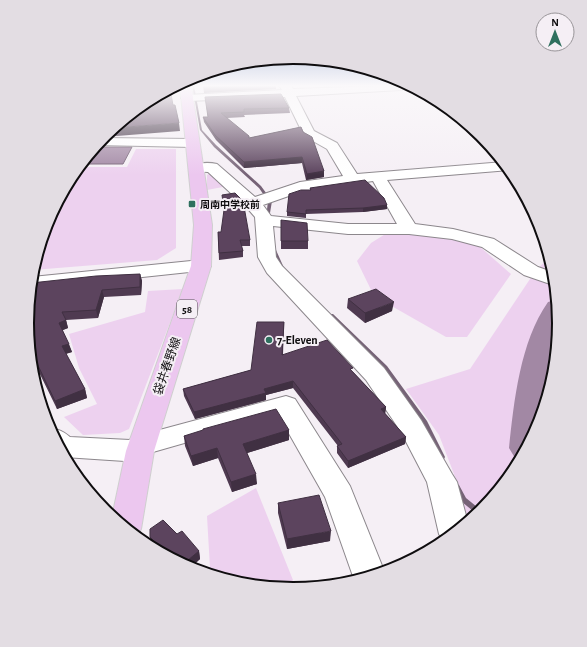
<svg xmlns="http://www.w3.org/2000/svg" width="587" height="647" font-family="'Alegreya Sans','Noto Sans JP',sans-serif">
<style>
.green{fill:#edd1ef}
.water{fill:#a288a4;stroke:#766377}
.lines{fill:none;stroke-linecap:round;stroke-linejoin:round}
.stream{fill:#766377;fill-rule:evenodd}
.river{fill:#a288a4;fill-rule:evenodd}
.minor-casing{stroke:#8c878c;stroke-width:2}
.major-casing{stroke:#cfcfcf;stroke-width:2}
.path-far1{stroke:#7c787c;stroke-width:2.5;stroke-dasharray:3 2;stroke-linecap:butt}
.path{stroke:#7c787c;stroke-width:3;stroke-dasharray:3.5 2.5;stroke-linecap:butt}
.minor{fill:#fff;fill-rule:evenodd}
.major{fill:#ecc7ef;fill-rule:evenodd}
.wall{fill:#4f3a51}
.shaded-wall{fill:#403042}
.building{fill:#5c445e;stroke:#403042}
.poi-dot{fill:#2f705f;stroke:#f5eff5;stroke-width:1.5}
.labels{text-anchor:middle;stroke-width:4;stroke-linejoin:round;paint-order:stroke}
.far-poi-label{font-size:10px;font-weight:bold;fill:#0f0d0f;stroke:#f5eff5;text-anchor:start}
.shield{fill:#f5eff5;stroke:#545154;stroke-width:1}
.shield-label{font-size:11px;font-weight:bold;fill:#0f0d0f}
.poi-label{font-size:12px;font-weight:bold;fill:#0f0d0f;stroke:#f5eff5;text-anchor:start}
.street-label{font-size:12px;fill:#0f0d0f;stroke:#f5eff5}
.rim{fill:none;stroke:#0f0d0f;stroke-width:2}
</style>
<rect width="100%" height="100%" fill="#f5eff5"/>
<g class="green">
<path d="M136,149H176V248L157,260L33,270C44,234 54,197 79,167H127Z"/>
<path d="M212,172L228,186L207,190V175Z"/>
<path d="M387,233L443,237L479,246L511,274L467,337H446L374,296L357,261L371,243Z"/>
<path d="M550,257L555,272L560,324L549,394L540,426L515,472L482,512L467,525L463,511L464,500L439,435L406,389L470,369L536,270Z"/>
<path d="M183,289L129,429L120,433L83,435L64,417L97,404L79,368L69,334L145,312L148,291Z"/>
<path d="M256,488L297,590L241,585L204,573L210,568L207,516Z"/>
</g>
<path class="water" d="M96,147H132L123,164H81Z"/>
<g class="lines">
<g class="stream">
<path d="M192,85H194L202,130L216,145L261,186L272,201L269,219H268L266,218L268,201L259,188L214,147L200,130Z"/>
<path d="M430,96L435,99L502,162V164H500Z"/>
<path d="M508,169H510L516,178H515L508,171Z"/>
<path d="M273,249H275L276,250L284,268V269H280V268L272,250Z"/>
<path d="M329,314H333L387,366L427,421L445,457L444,459H440L422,424L383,368L329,316Z"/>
<path d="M457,484L459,485L466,498L482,511L478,515L462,502L454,487L455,485Z"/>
</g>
<path class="river" d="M558,299C562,341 555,385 540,424C535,437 527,449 521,460L515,458L509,448C514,401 520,342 548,302Z"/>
<defs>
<g id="minor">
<path d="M279,85H290L293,89L409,85L418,89L296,96L314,131L337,143L357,174L504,162L510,170L387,180L415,224L453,229L494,239L538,267L555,273L556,286L524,275L482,247L452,239L409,234H348L273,226L276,257L282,266L384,368L421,420L452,474L457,482L468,523L444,543L439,534L427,482L401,432L366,380L267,273L258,257L255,217L248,209L208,172L191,171L189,168L191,165C199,163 209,162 217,164L255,197L300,182L343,176L327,149L304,136L285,97L187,101L183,100L181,98L183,96L187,95L282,90ZM373,181L397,224H348L271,216L263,205L303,191Z"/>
<path d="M103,138L192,139L197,140L199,143L197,146L192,147L97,145Z"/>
<path d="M201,260L208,262L211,266L208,270L30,289L32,277Z"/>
<path d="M286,396L295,399L350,486L385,573L355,582L325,497L279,416L153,452L150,459L140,462L64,457L50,430C58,428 64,432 70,437L130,440L131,438L141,435Z"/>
</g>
<path id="major" d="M180,85H191L212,225L211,266L154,451L141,529L136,538L112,517L126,451L191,266L194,225Z"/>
</defs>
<use href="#minor" class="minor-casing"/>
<use href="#major" class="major-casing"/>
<path class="path-far1" d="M557,340L559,336"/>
<path class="path" d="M548,398L557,339"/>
<use href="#minor" class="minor"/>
<use href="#major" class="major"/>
</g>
<g class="wall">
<path d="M203,85H276V89L204,93Z"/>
<path d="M205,97L289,108L290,113L244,115L245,117L227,118L249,138L301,127L324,171V177L306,180L302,163L244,168L216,140L204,122L203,117H208Z"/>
<path d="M310,188L387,205V209L363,212L306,214V218L287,216V212L310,190Z"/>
<path d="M281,220L308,241V249H281Z"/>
<path d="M218,232L250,240V246H241L243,251V257L219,260Z"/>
<path d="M140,274L142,281L141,295L104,297L98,318L66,320L68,328L62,330L72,352L66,354L85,389L87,398L57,409L35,364L31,365V283Z"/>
<path d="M348,299L392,311L365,323L347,308Z"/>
<path d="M284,322L283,355L353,372L386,407L385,414L406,437L405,444L348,468L337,453V446H338L293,388L266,395V400L195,419L184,396L183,389L251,370Z"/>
<path d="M203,429L289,430V440L247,453L257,484L232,492L218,458L193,466L185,446L184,436L203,431Z"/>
<path d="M278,503L330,541L287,549L278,513Z"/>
<path d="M177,534L199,551L200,559L189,569L157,551L152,545L150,537Z"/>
</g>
<g class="shaded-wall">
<path d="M179,123L180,131L104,137L114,128Z"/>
<path d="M302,157V163L244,168V162Z"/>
<path d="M324,171V177L306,180L307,174Z"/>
<path d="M387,205V209L363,212V208Z"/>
<path d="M140,274L142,281L141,295L140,287Z"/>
<path d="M102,290L104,297L98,318L96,310Z"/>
<path d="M394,302L392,311L365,323V313Z"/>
<path d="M66,320L68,328L61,331L59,323Z"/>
<path d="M284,322V328L282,362V355Z"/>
<path d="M69,344L72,352L64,354L62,346Z"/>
<path d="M33,355L35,364L31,365L30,356Z"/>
<path d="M293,381V388L266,395V400L195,419L194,412L264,389Z"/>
<path d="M85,389L87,398L57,409L55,401Z"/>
<path d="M386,407L385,414L381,409Z"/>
<path d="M289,430V440L244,454L243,444Z"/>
<path d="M406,437L405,444L348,468V461Z"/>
<path d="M217,448L218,458L193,466L191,456Z"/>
<path d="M256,474L257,484L232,492L231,482Z"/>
<path d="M331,531L330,541L287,549V539Z"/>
<path d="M199,551L200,559L189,569L182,565Z"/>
</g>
<g class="building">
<path d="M203,85H276L204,88Z"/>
<path d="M170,89L173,105H175L179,123L114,128L146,102Z"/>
<path d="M281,94L289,108L244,109V112L221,113L249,136V138L301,127L303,132L312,137L324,171L307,174L302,157L244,162L215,135L203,117H208L205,97Z"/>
<path d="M365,180L384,198L387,205L363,208L306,210V214L287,212L289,194L301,190H311L310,188Z"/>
<path d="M235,193L243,201L250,240H240L243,251L219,253L218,232H221L224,210L222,195Z"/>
<path d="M281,220L307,223L308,241H281Z"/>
<path d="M140,274V287L102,290L96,310L62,312L66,320L59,323L69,344L62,346L85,389L55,401L33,355L30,356L27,323L31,283L96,276Z"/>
<path d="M376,289L394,302L365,313L348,299Z"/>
<path d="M257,322H284L282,355L327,340L353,368L350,369L386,407L381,409L406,437L348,461L337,446L342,444L293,381L264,389L266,393L194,412L183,389L251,370Z"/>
<path d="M276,409L289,430L243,444L256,474L231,482L217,448L191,456L184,436L203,430V429Z"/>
<path d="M319,495L331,531L287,539L278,503Z"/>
<path d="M163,520L177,534L182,531L199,551L182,565L170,558L150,537V529Z"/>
</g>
<linearGradient id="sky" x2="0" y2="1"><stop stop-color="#8ca2cd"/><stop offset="0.49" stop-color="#faf8fa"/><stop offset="1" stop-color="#faf8fa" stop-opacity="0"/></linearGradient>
<rect width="587" height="175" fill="url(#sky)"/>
<g class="poi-dot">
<rect x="188" y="200" width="8" height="8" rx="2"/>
<circle cx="269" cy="340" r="4"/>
</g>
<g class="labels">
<g class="far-poi-label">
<text x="200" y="208">周南中学校前</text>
</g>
<rect class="shield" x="177" y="300" width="20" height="18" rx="3"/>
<g class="shield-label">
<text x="187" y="313">58</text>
</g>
<g class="poi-label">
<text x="277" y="344">7-Eleven</text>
</g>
<g class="street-label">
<text transform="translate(167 366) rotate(-71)" y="4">袋井春野線</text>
</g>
</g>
<path d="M0 0H587V647H0ZM34 323a259 259 0 1 1 518 0a259 259 0 1 1-518 0Z" fill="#e3dde3" fill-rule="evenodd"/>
<path class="rim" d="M34 323a259 259 0 1 1 518 0a259 259 0 1 1-518 0Z"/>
<g transform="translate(555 32)"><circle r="19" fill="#f5eff5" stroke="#999599"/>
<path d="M0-3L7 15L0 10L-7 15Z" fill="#2f705f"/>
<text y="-6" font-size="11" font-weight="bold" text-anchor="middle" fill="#0f0d0f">N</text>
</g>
</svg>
